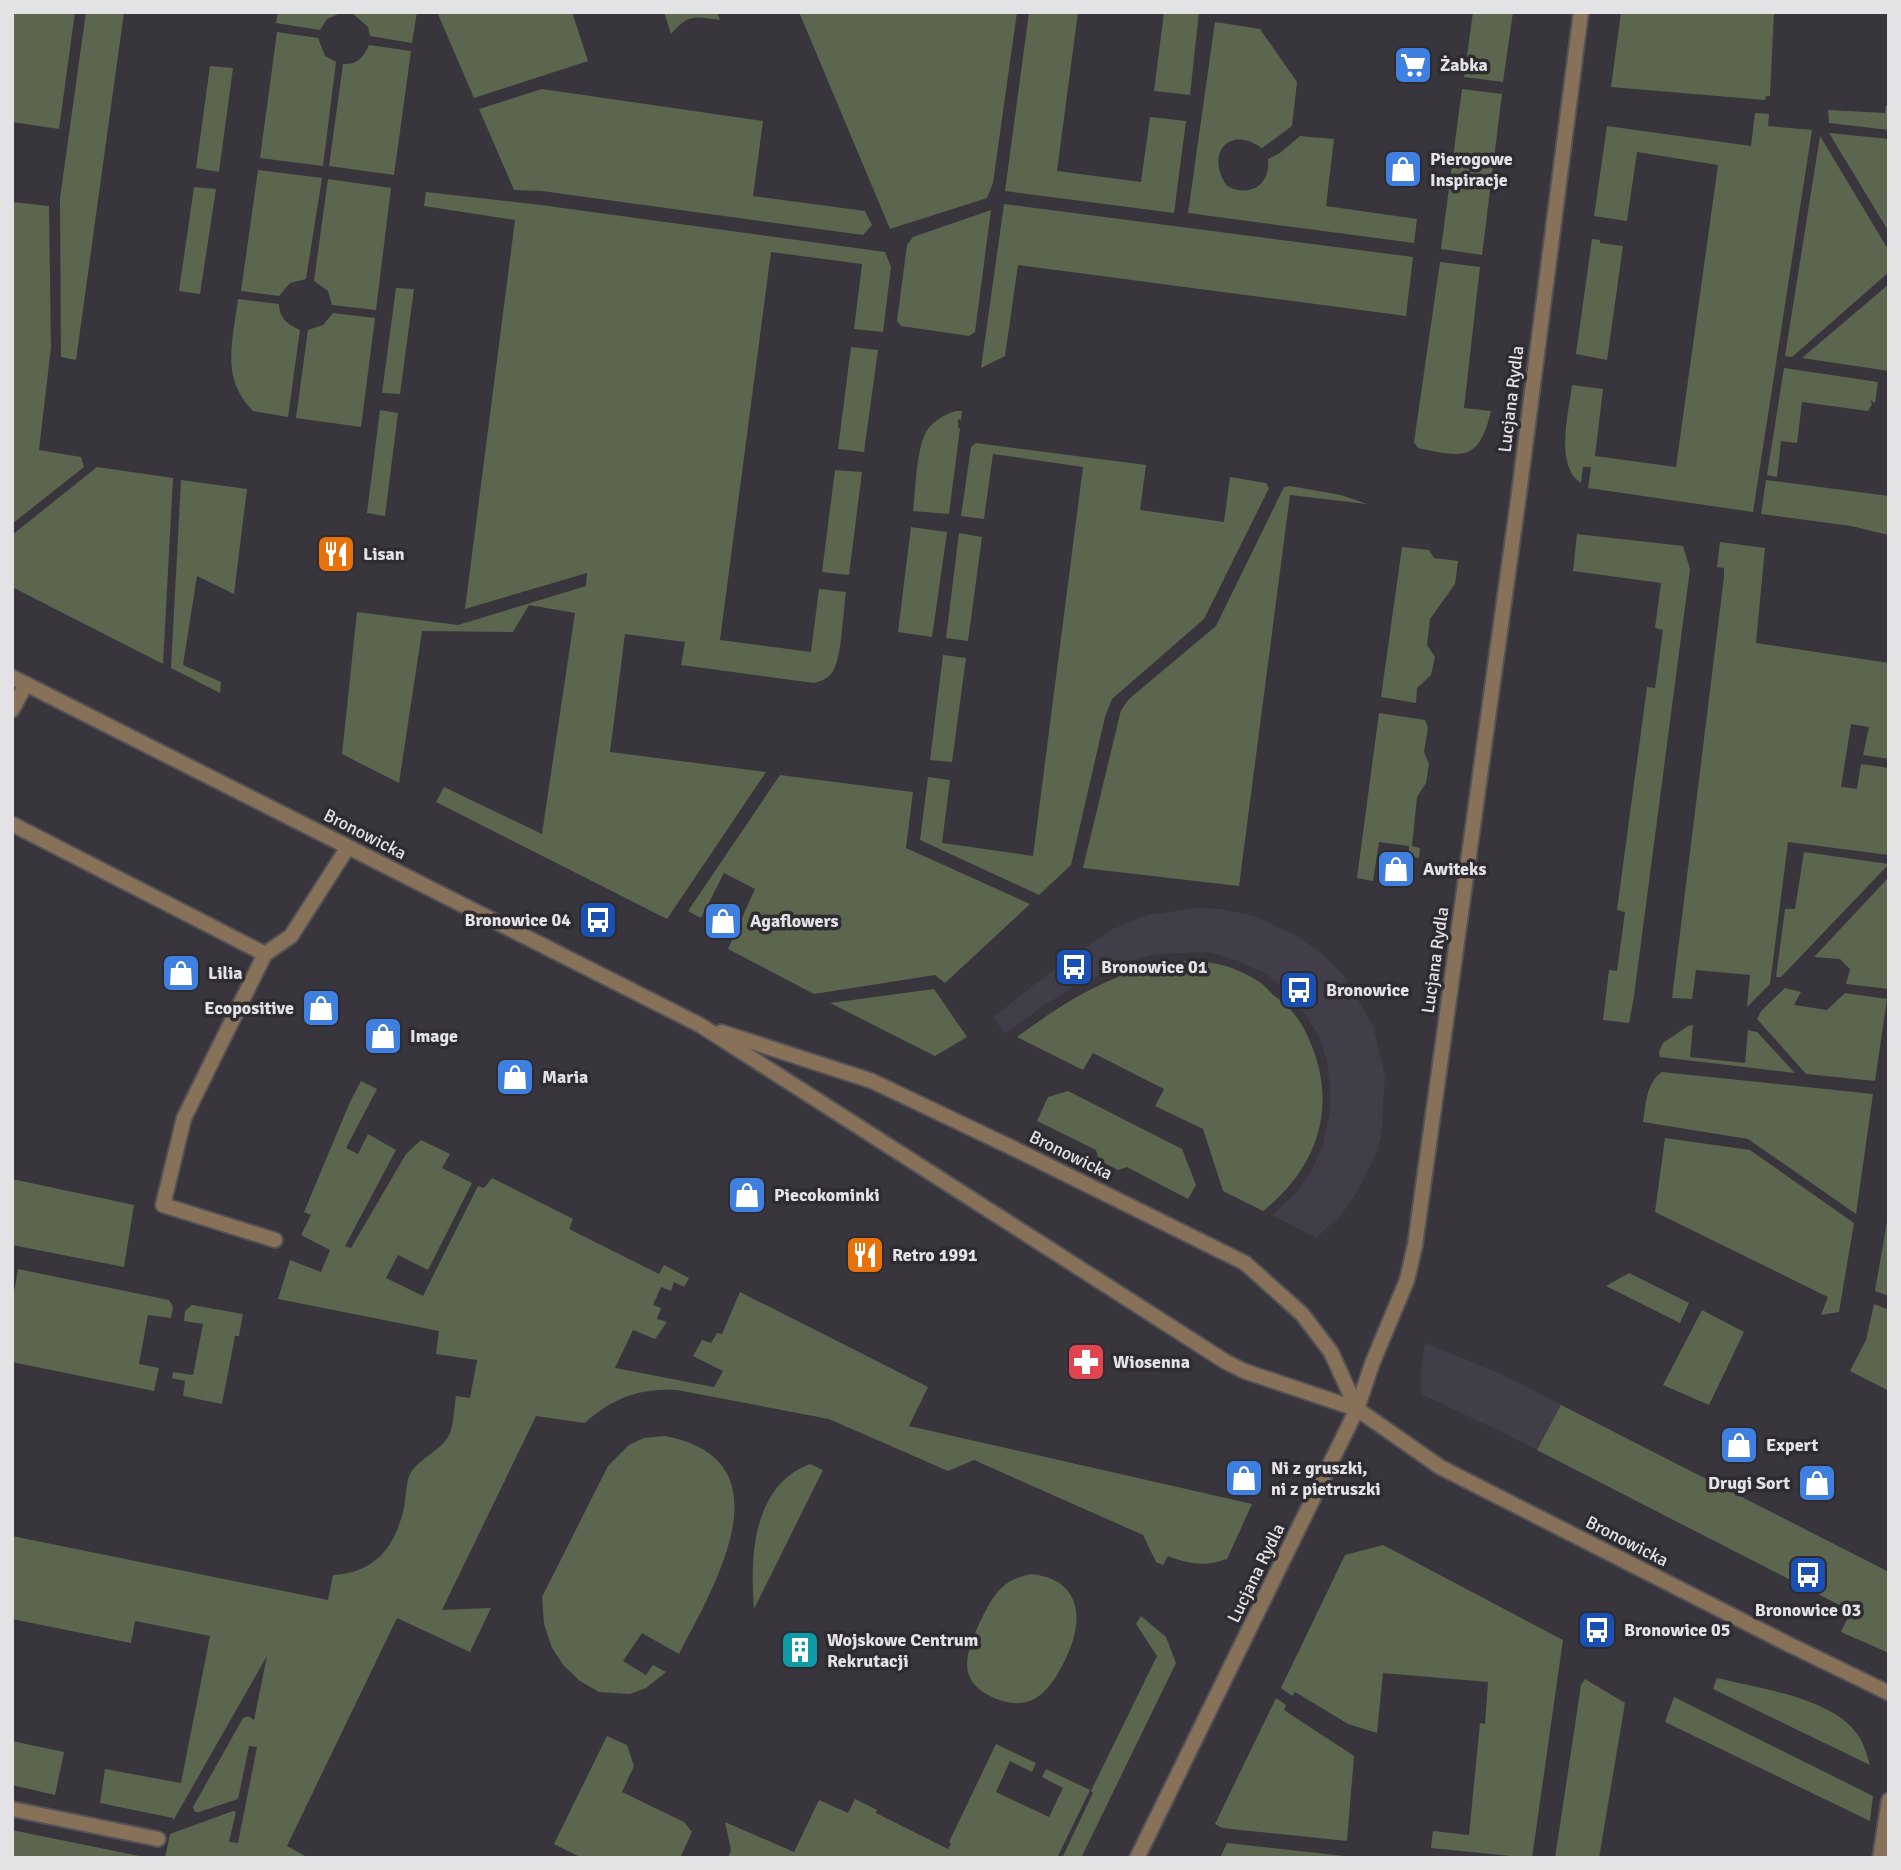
<svg xmlns="http://www.w3.org/2000/svg" width="1901" height="1870" font-family="Signika,sans-serif">
<style>
.built{fill:#423e49}
.green{fill:#5c654e}
.lines{fill:none;stroke-linecap:round;stroke-linejoin:round}
.minor-casing{stroke:#535257;stroke-width:18}
.tertiary-casing{stroke:#535257;stroke-width:18}
.minor{stroke:#887159;stroke-width:14}
.tertiary{stroke:#887159;stroke-width:14}
.labels{text-anchor:middle;stroke-width:7;stroke-linejoin:round;paint-order:stroke}
.poi-label{font-size:18px;font-weight:bold;fill:#e3e2e5;stroke:#2e2c31;text-anchor:start}
.street-label{font-size:18px;fill:#e3e2e5;stroke:#2e2c31}
</style>
<rect width="100%" height="100%" fill="#38363c"/>
<g class="built">
<path d="M1196,908L1222,909L1255,916L1297,936L1322,954L1344,976L1373,1026L1385,1075L1381,1138L1376,1154L1356,1194L1342,1214L1316,1238L1272,1215L1296,1193L1312,1170L1322,1147L1330,1112V1086L1327,1060L1318,1034L1304,1012L1284,988L1263,972L1238,961L1209,952L1157,954L1136,959L1075,986L1041,1007L1005,1034L993,1017L1068,959L1115,928L1148,915Z"/>
<path d="M1425,1343L1501,1374L1889,1572V1630L1502,1432L1421,1394V1372Z"/>
</g>
<g class="green">
<path d="M12,12H75L59,129L12,122Z"/>
<path d="M86,12H124L76,360L61,357L60,198Z"/>
<path d="M278,12H343L327,19L320,30L276,23Z"/>
<path d="M351,12H417L412,43L370,36L368,27Z"/>
<path d="M437,12H572L588,61L474,98Z"/>
<path d="M664,12H717L720,20C694,17 690,13 671,34Z"/>
<path d="M799,12H1017L993,183L987,198L890,229Z"/>
<path d="M1029,12H1078L1057,171L1141,182L1150,117L1186,121L1174,213L1005,191Z"/>
<path d="M1164,12H1199L1190,95L1154,91Z"/>
<path d="M1473,12H1513L1503,82L1464,77Z"/>
<path d="M1621,12H1774L1770,96H1766L1765,100L1611,87Z"/>
<path d="M1215,22L1260,29L1297,82L1292,126L1262,148C1228,124 1205,155 1227,186C1250,198 1271,185 1268,159L1280,153L1300,136L1334,139L1326,206L1417,219L1414,243L1188,213Z"/>
<path d="M277,32L318,38L325,56L336,62L323,166L260,158Z"/>
<path d="M369,45L411,51L394,175L329,166L343,64C357,65 364,57 369,45Z"/>
<path d="M210,66L233,68L219,172L196,168Z"/>
<path d="M542,89L763,121L753,196L865,211L872,225L863,235L542,191L514,190L479,109Z"/>
<path d="M1462,89L1502,94L1482,255L1441,249Z"/>
<path d="M1886,105H1889V130L1829,123L1828,110L1885,113Z"/>
<path d="M1755,113L1769,114L1768,126L1812,130L1753,512L1588,488L1591,467H1583L1581,483C1554,466 1569,412 1572,385L1603,389L1595,456L1676,467L1718,165L1637,152L1627,221L1594,216L1607,126L1751,146Z"/>
<path d="M1829,133L1889,139V232Z"/>
<path d="M1820,136L1889,251V272L1792,357L1785,356Z"/>
<path d="M258,170L322,178L306,279L290,283L279,296L241,291Z"/>
<path d="M328,179L391,188L376,310L332,305L328,291L314,281Z"/>
<path d="M194,187L216,189L200,294L179,291Z"/>
<path d="M426,192L541,205L885,252L891,267L883,332L854,329L862,264L771,252L720,640L811,652L819,589L846,592C843,611 842,657 833,671C829,678 822,681 814,683L681,665L685,642L625,634L610,752L766,772L667,919L436,802L444,787L542,834L575,613L529,605L513,632L422,631L399,783L342,754L357,612L458,625L586,586L587,573L465,609L515,220L424,206Z"/>
<path d="M12,202L49,206L51,347L39,450L81,457L84,467L12,524Z"/>
<path d="M1004,204L1413,257L1406,316L1018,265L1005,356L981,368Z"/>
<path d="M991,210L975,332L969,336L901,326L897,321L907,245L913,237Z"/>
<path d="M1592,239L1600,240V243L1623,246L1607,360L1576,354Z"/>
<path d="M1440,262L1480,267L1464,408L1491,411C1479,461 1464,458 1418,448L1414,442Z"/>
<path d="M1889,284V371L1802,358Z"/>
<path d="M396,288L414,289L400,394L382,393Z"/>
<path d="M238,299L279,304C279,318 288,325 300,330L288,417L253,411C220,378 233,341 238,299Z"/>
<path d="M333,313L375,318L361,427L296,418L308,330L323,325Z"/>
<path d="M851,347L878,350L864,452L838,449Z"/>
<path d="M1784,368L1878,382L1875,403L1870,400L1872,404L1868,411L1802,402L1797,443L1781,441L1777,477L1767,475Z"/>
<path d="M380,410L398,413L385,516L367,513Z"/>
<path d="M956,411H962L961,420L958,419V428H960L949,514L913,511C916,490 916,445 928,429C935,420 945,414 956,411Z"/>
<path d="M976,443L1146,465L1140,510L1224,522L1230,477L1266,483L1269,488L1204,619L1112,699L1105,717L1071,865L1039,895L920,840L928,777L950,780L942,843L1033,856L1083,467L993,454L984,519L961,516L971,447Z"/>
<path d="M97,467L173,478L163,664L12,587V535Z"/>
<path d="M835,470L862,472L849,575L822,572Z"/>
<path d="M181,480L247,489L234,594L197,576L183,665L221,682L220,693L171,668Z"/>
<path d="M1766,480L1889,496V535L1851,526L1761,514Z"/>
<path d="M1290,486L1341,495L1367,504L1290,495L1239,886L1083,868L1121,710L1129,699L1216,626L1284,487Z"/>
<path d="M911,527L947,532L932,637L898,632Z"/>
<path d="M959,533L982,537L968,641L946,638Z"/>
<path d="M1577,534L1683,546L1690,569L1634,996L1629,1023L1603,1020L1609,970L1617,971L1625,912L1617,910L1647,687L1655,688L1663,630L1655,628L1661,583L1573,571Z"/>
<path d="M1720,542L1765,548L1756,643L1889,663V759L1863,755L1869,727L1851,724L1841,787L1857,789L1861,764L1889,768V855L1788,842L1770,984L1747,1007L1750,975L1696,970L1692,999L1672,998L1724,577V568L1717,567Z"/>
<path d="M1402,547L1429,550L1434,558L1458,561L1455,584L1430,619L1427,645L1435,657L1431,675L1417,688L1416,703L1381,697Z"/>
<path d="M943,655L966,658L952,762L930,760Z"/>
<path d="M1379,713L1425,720L1428,727L1424,752L1429,764L1426,783L1417,797L1412,846L1420,848L1419,858L1409,856V846L1379,842L1373,881L1357,878Z"/>
<path d="M780,775L913,792L906,848L1030,904L945,983L935,975L814,994L728,949L755,889L724,873L701,918L688,911Z"/>
<path d="M1804,852L1889,864L1781,977H1776L1785,909H1795Z"/>
<path d="M1889,877V989L1846,984L1850,969L1840,959L1814,957Z"/>
<path d="M1173,961C1193,961 1213,961 1232,968C1242,972 1252,977 1261,983C1267,988 1271,994 1277,998C1292,1007 1304,1026 1311,1044C1338,1109 1316,1169 1263,1211L1223,1191L1203,1129L1155,1106L1164,1089L1093,1053L1083,1070L1017,1037C1065,1001 1113,972 1173,961Z"/>
<path d="M1785,988L1801,992L1794,1005L1827,1010L1845,993L1887,999L1875,1081L1806,1074L1757,1019L1761,1011Z"/>
<path d="M934,989L967,1037L935,1056L830,1003Z"/>
<path d="M1693,1025L1690,1057L1745,1063L1748,1030L1757,1032L1795,1073L1660,1057L1659,1052L1663,1043L1688,1026Z"/>
<path d="M1662,1072L1873,1094L1856,1214L1748,1139L1643,1122C1646,1104 1646,1083 1662,1072Z"/>
<path d="M361,1081L377,1089L346,1148L358,1154L368,1134L396,1150L345,1246L351,1248L406,1154L421,1140L450,1154L442,1168L472,1183L428,1270L398,1255L386,1278L423,1296L478,1186L484,1188L492,1178L573,1219L569,1229L659,1274L664,1265L689,1278L684,1287L674,1282L671,1291L661,1287L653,1305L661,1308L657,1319L667,1322L655,1339L633,1330L615,1368L714,1387L723,1371L693,1356L702,1340L711,1343L717,1333L722,1334L740,1292L928,1387L909,1426L1252,1504L1227,1559C1206,1567 1188,1564 1168,1556L1163,1565L1156,1562L1143,1535L974,1460L948,1471L829,1419L677,1390C640,1388 612,1398 585,1423L536,1416L442,1610L491,1608L470,1652L397,1618L287,1846L309,1858H165L170,1834L233,1811L236,1812L229,1842L238,1843L257,1747L249,1746L238,1799L199,1812H195L193,1807L243,1718L248,1716L254,1720L267,1656L173,1821V1818L100,1803L105,1769L181,1783L210,1636L135,1621L131,1643L12,1619V1536L328,1600L333,1575C375,1573 395,1547 404,1508C406,1498 406,1485 409,1476C416,1459 444,1450 450,1433C454,1422 454,1408 456,1396L470,1398L477,1360L436,1354L439,1331L278,1299L290,1260L321,1272L330,1250L301,1235L311,1215L304,1212L350,1102Z"/>
<path d="M1068,1091L1182,1149L1196,1185L1188,1199L1127,1167L1118,1170L1099,1160L1096,1150L1037,1121L1048,1097Z"/>
<path d="M1665,1138L1750,1150L1854,1223L1839,1312L1821,1315L1828,1297L1655,1212Z"/>
<path d="M12,1179L134,1205L124,1267L12,1245Z"/>
<path d="M1888,1216H1889V1296L1875,1291Z"/>
<path d="M18,1269L169,1300L173,1307L171,1318L148,1315L139,1364L159,1368L154,1391L12,1362V1304Z"/>
<path d="M1629,1273L1689,1303L1680,1323L1606,1286Z"/>
<path d="M1874,1304L1889,1310V1391L1850,1371L1866,1340Z"/>
<path d="M192,1305L243,1314L239,1336H235L222,1404L183,1396L185,1381L172,1378L173,1372L193,1375L203,1324L184,1321L185,1311Z"/>
<path d="M1702,1310L1744,1332L1709,1405L1663,1385Z"/>
<path d="M1561,1405L1889,1572V1653L1841,1632L1851,1611L1537,1450Z"/>
<path d="M665,1436C791,1460 714,1586 679,1654L642,1633L623,1661L646,1675L653,1665L666,1672L646,1688L630,1694L599,1692L580,1681L564,1666L552,1648L544,1624L542,1597L608,1466L629,1445L644,1438Z"/>
<path d="M810,1464L823,1470L754,1609C750,1557 752,1486 810,1464Z"/>
<path d="M1383,1545L1563,1640L1532,1858L1431,1848L1433,1831L1469,1835L1480,1723L1485,1724L1488,1682L1383,1673L1377,1733L1348,1724L1295,1692L1292,1696L1281,1688L1345,1555Z"/>
<path d="M1031,1574C1081,1579 1085,1619 1066,1658C1050,1691 1032,1715 992,1697C956,1680 966,1653 979,1624C986,1610 993,1594 1006,1584C1013,1579 1022,1576 1031,1574Z"/>
<path d="M1141,1616L1166,1637L1176,1663L1081,1858H1062L1093,1793L1091,1791L1157,1656L1136,1624Z"/>
<path d="M1717,1678C1757,1688 1827,1697 1854,1730C1863,1740 1866,1752 1870,1765L1713,1689Z"/>
<path d="M1585,1679L1625,1703L1599,1858H1555L1581,1685Z"/>
<path d="M1674,1697L1873,1796L1870,1821L1665,1722Z"/>
<path d="M1276,1698L1286,1705L1284,1710L1354,1756L1347,1841L1222,1828L1215,1824Z"/>
<path d="M607,1736L627,1745L634,1766L622,1792L684,1822L692,1832L680,1858H582L554,1844Z"/>
<path d="M12,1741L64,1752L55,1795L12,1785Z"/>
<path d="M996,1744L1036,1763L1032,1772L1010,1761L996,1792L1049,1817L1063,1788L1042,1777L1046,1769L1090,1790L1057,1858H728L731,1850L725,1822L794,1852L819,1800L848,1813L855,1799L877,1810L876,1813L948,1849L951,1844L949,1842Z"/>
<path d="M12,1830L149,1858H12Z"/>
<path d="M1227,1843L1362,1858H1220Z"/>
</g>
<g class="lines">
<defs>
<g id="minor">
<path d="M12,710L26,684"/>
<path d="M12,824L265,954"/>
<path d="M275,1240L163,1205L184,1118L265,954L291,936L348,847"/>
<path d="M1357,1409L1372,1364L1407,1280L1415,1245L1518,501L1581,12"/>
<path d="M12,1809L158,1839"/>
<path d="M1880,1858L1889,1800"/>
</g>
<g id="tertiary">
<path d="M12,677L700,1025L1226,1362L1244,1371L1357,1409L1440,1467L1784,1642L1889,1693"/>
<path d="M721,1032L872,1081L1023,1153L1245,1263L1302,1314L1331,1352L1357,1409"/>
<path d="M1137,1858L1357,1409"/>
</g>
</defs>
<use href="#minor" class="minor-casing"/>
<use href="#tertiary" class="tertiary-casing"/>
<use href="#minor" class="minor"/>
<use href="#tertiary" class="tertiary"/>
</g>
<defs>
<symbol id="supermarket-square" viewBox="-11 -11 22 22"><rect x="-9" y="-9" width="18" height="18" rx="4" fill="#3f7fe0" stroke="#2e2c31"/><path d="M-6-5.5h2.5l.6 2H6L4.5 2H-2.5L-4.4-4H-6ZM-1.5 3.2a1.3 1.3 0 1 0 .1 0ZM3 3.2a1.3 1.3 0 1 0 .1 0Z" fill="#fff"/></symbol>
<symbol id="shop-square" viewBox="-11 -11 22 22"><rect x="-9" y="-9" width="18" height="18" rx="4" fill="#3f7fe0" stroke="#2e2c31"/><path d="M-5-2.5h2.3a2.7 3.5 0 0 1 5.4 0H5L5.5 6h-11ZM-1.5-2.5h3a1.5 2.3 0 0 0-3 0Z" fill="#fff"/></symbol>
<symbol id="restaurant-square" viewBox="-11 -11 22 22"><rect x="-9" y="-9" width="18" height="18" rx="4" fill="#e8710a" stroke="#2e2c31"/><path d="M-5-6h1v4h1v-4h1v4h1v-4h1v5L-1.5 .5V6h-2V.5L-5-1ZM5-6V6H3V1.5H1.5Q1.5-4 5-6Z" fill="#fff"/></symbol>
<symbol id="bus-square" viewBox="-11 -11 22 22"><rect x="-9" y="-9" width="18" height="18" rx="4" fill="#1a4fb4" stroke="#2e2c31"/><path d="M-5-6H5V4H4V6H2V4H-2V6H-4V4H-5ZM-3.5-4V0h7V-4ZM-3.5 1.2v1.5H-2V1.2ZM2 1.2v1.5H3.5V1.2Z" fill="#fff"/></symbol>
<symbol id="pharmacy-square" viewBox="-11 -11 22 22"><rect x="-9" y="-9" width="18" height="18" rx="4" fill="#e0444e" stroke="#2e2c31"/><path d="M-2-6h4v4h4v4h-4v4h-4v-4h-4v-4h4Z" fill="#fff"/></symbol>
<symbol id="building-square" viewBox="-11 -11 22 22"><rect x="-9" y="-9" width="18" height="18" rx="4" fill="#0f9aa8" stroke="#2e2c31"/><path d="M-4-6H4V6H1V3H-1V6H-4ZM-2.5-4.3h1.7v1.8h-1.7ZM.8-4.3h1.7v1.8H.8ZM-2.5-1h1.7V.8h-1.7ZM.8-1h1.7V.8H.8Z" fill="#fff"/></symbol>
</defs>
<g fill-rule="evenodd">
<use href="#supermarket-square" x="1391" y="43" width="44" height="44"/>
<use href="#shop-square" x="1381" y="147" width="44" height="44"/>
<use href="#restaurant-square" x="314" y="532" width="44" height="44"/>
<use href="#shop-square" x="1374" y="847" width="44" height="44"/>
<use href="#bus-square" x="576" y="898" width="44" height="44"/>
<use href="#shop-square" x="701" y="899" width="44" height="44"/>
<use href="#bus-square" x="1052" y="945" width="44" height="44"/>
<use href="#shop-square" x="159" y="951" width="44" height="44"/>
<use href="#bus-square" x="1277" y="968" width="44" height="44"/>
<use href="#shop-square" x="299" y="986" width="44" height="44"/>
<use href="#shop-square" x="361" y="1014" width="44" height="44"/>
<use href="#shop-square" x="493" y="1055" width="44" height="44"/>
<use href="#shop-square" x="725" y="1173" width="44" height="44"/>
<use href="#restaurant-square" x="843" y="1233" width="44" height="44"/>
<use href="#pharmacy-square" x="1064" y="1340" width="44" height="44"/>
<use href="#shop-square" x="1717" y="1423" width="44" height="44"/>
<use href="#shop-square" x="1222" y="1456" width="44" height="44"/>
<use href="#shop-square" x="1795" y="1461" width="44" height="44"/>
<use href="#bus-square" x="1786" y="1553" width="44" height="44"/>
<use href="#bus-square" x="1575" y="1608" width="44" height="44"/>
<use href="#building-square" x="778" y="1628" width="44" height="44"/>
</g>
<g class="labels">
<g class="poi-label">
<text x="1440" y="71">Żabka</text>
<text x="1430" y="165">Pierogowe<tspan x="1430" dy="21">Inspiracje</tspan></text>
<text x="363" y="560">Lisan</text>
<text x="1423" y="875">Awiteks</text>
<text x="571" y="926" text-anchor="end">Bronowice 04</text>
<text x="750" y="927">Agaflowers</text>
<text x="1101" y="973">Bronowice 01</text>
<text x="208" y="979">Lilia</text>
<text x="1326" y="996">Bronowice</text>
<text x="294" y="1014" text-anchor="end">Ecopositive</text>
<text x="410" y="1042">Image</text>
<text x="542" y="1083">Maria</text>
<text x="774" y="1201">Piecokominki</text>
<text x="892" y="1261">Retro 1991</text>
<text x="1113" y="1368">Wiosenna</text>
<text x="1766" y="1451">Expert</text>
<text x="1271" y="1474">Ni z gruszki,<tspan x="1271" dy="21">ni z pietruszki</tspan></text>
<text x="1790" y="1489" text-anchor="end">Drugi Sort</text>
<text x="1808" y="1616" text-anchor="middle">Bronowice 03</text>
<text x="1624" y="1636">Bronowice 05</text>
<text x="827" y="1646">Wojskowe Centrum<tspan x="827" dy="21">Rekrutacji</tspan></text>
</g>
<g class="street-label">
<text transform="translate(1511 399) rotate(-83)" y="6">Lucjana Rydla</text>
<text transform="translate(365 834) rotate(27)" y="6">Bronowicka</text>
<text transform="translate(1435 960) rotate(-82)" y="6">Lucjana Rydla</text>
<text transform="translate(1071 1155) rotate(26)" y="6">Bronowicka</text>
<text transform="translate(1627 1541) rotate(27)" y="6">Bronowicka</text>
<text transform="translate(1256 1573) rotate(-64)" y="6">Lucjana Rydla</text>
</g>
</g>
<rect width="1901" height="1870" fill="none" stroke="#e3e2e5" stroke-width="28"/>
</svg>
